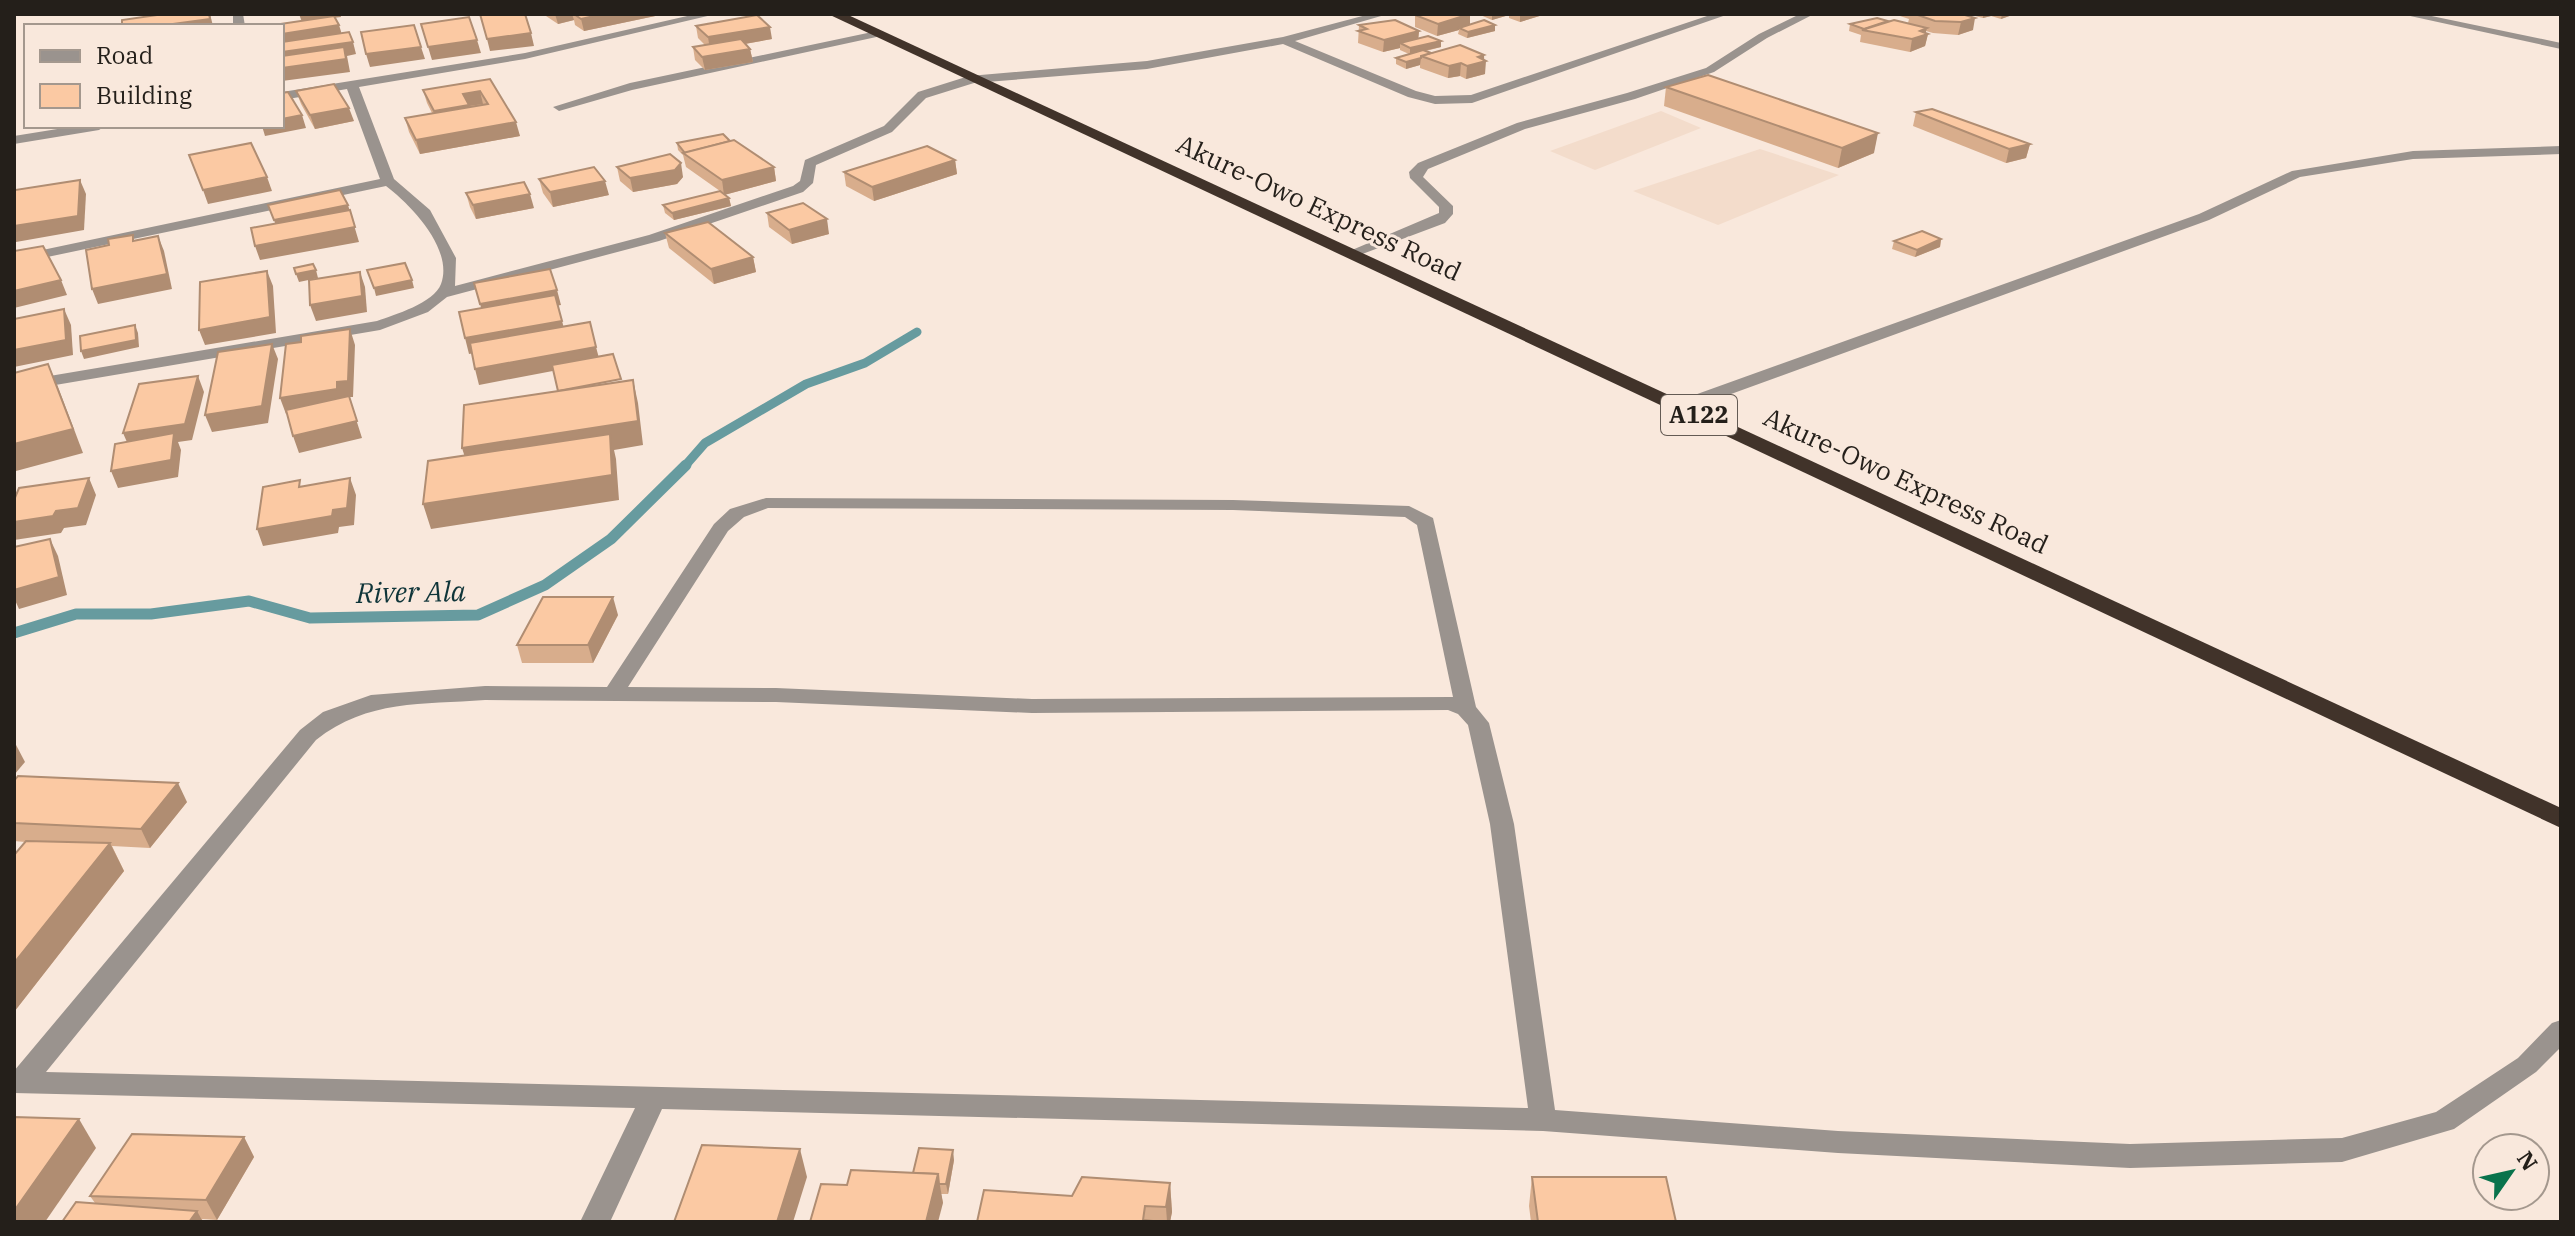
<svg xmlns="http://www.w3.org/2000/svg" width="2575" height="1236" font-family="'IBM Plex Serif',serif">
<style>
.built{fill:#f3dccb}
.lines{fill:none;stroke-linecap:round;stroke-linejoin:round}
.stream-far1{stroke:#679b9f;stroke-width:9}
.stream{stroke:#679b9f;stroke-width:11}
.street{fill:#9a938e;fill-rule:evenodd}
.highway{fill:#41332a;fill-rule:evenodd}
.wall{fill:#d8ad8c}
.shaded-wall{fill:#b08d72}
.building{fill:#fbc9a3;stroke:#b08d72;stroke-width:2}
.labels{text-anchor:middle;stroke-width:6;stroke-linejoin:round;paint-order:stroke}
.shield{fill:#f9e8dc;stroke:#645b54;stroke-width:2}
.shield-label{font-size:24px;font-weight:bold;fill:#241f1a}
.street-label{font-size:26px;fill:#241f1a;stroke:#f9e8dc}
.water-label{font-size:28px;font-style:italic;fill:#0f3539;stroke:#f9e8dc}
</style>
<rect width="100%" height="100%" fill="#f9e8dc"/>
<g class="built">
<path d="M1661,111L1701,128L1595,170L1550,151Z"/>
<path d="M1760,149L1839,175L1718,225L1633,191Z"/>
</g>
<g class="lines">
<path class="stream-far1" d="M684,467L705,443L806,384L865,363L917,332"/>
<path class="stream" d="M14,633L76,614H151L249,601L310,618L478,615L545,585L611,539L686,465"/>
<g class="street">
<path d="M233,14H243L245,26H233Z"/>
<path d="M696,14H716L525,59L359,87L394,179L430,210L456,258L455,286L649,235L793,186L800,181L805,160L884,126L918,92L969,76L1147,61L1283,37L1370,14H1388L1295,41L1416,91L1435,96L1471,95L1713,14H1729L1472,103L1435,104L1408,97L1283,44L1147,69L974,83L926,98L892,132L816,165L813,183L803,192L659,241L447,297L428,312L380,330L14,392V382L377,321C394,315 434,303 441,284C454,249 410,204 386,186L14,264V256L380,179L347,89L282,100V92L525,53Z"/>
<path d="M1800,14H1814L1767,38L1714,72L1635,99L1525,129L1428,169L1423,177L1453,206V214L1445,223L1357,256H1347L1345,253L1439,213V207L1410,178L1409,172L1418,163L1517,123L1627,93L1706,68L1759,34Z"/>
<path d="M2401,14H2422L2561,43V49Z"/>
<path d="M877,31L883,34L881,36L632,90L559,111L553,107L630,83Z"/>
<path d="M76,126H105L99,130L14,144V136Z"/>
<path d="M2561,146V154L2413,159L2300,177L2209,220L1687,410L1681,411L1673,406L1675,402L2199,214L2292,171L2413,151Z"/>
<path d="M766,498L1233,500L1409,506L1433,518L1476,707L1489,723L1514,824L1555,1110L1838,1131L2130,1144L2342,1138L2436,1112L2518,1058L2552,1023L2561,1020V1047L2536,1072L2454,1129L2342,1162L2130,1168L1838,1153L1543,1131L662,1109L610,1222H580L635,1108L14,1093V1071L300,730L323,712L371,695L485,686L607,687L714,524L730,509ZM768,508L1233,510L1405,517L1417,525L1453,697L1032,699L776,688L628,687L728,531L744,517ZM485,700L776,702L1032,713L1448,710L1458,714L1468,725L1490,824L1528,1108L46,1072L316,740C368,699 422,705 485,700Z"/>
</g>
<path class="highway" d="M828,14H846L2561,808V828Z"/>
</g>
<g class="wall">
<path d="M546,14H660V15L584,31L575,25L574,20L558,24L546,16Z"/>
<path d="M1478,14H1546L1520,22L1509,18V15L1492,20Z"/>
<path d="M1901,14H2015L2001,19L1991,16L1983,18L1971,15L1973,30L1958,35L1933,33L1926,31V33L1928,34L1925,46L1910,52L1860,42L1861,35L1849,31L1850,24L1888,21L1908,23L1909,19L1900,16Z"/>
<path d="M1415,15L1470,24L1495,31L1467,38L1458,34L1459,30L1437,36L1415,27Z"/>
<path d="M1359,25L1419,31L1418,38L1441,47L1426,51L1431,53L1484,55L1485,74L1466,79L1460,76L1448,78L1420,68V65L1406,69L1396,64V58L1409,54L1400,50V48L1383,52L1358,43Z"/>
<path d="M696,26L772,39L745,44L750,49L753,62L705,70L695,60L693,47L705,45L698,38Z"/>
<path d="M490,79L520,136L420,154L409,132L405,118L432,113L427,103L423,90Z"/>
<path d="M1666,87L1874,153L1838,168L1664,106Z"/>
<path d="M296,91L354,121L315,129L301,104Z"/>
<path d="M1916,112L2030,144L2026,158L2006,163L1913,126Z"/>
<path d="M730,141L774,167L776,181L724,195L729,198L731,206L674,220L665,213L663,205L720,191L686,167L683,155L678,150L677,143Z"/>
<path d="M955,160L957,174L874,201L846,186L844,172Z"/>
<path d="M617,167L683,177L677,184L633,192L620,181Z"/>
<path d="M539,179L609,195L553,207L543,193Z"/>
<path d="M466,193L534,208L476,219L470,207Z"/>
<path d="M767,213L829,234L792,244L769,227Z"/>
<path d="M665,233L753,257L756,272L714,284L669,248Z"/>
<path d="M1941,239L1940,247L1915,257L1892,249L1894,241Z"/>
<path d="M618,615L593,663H522L517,645Z"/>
<path d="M14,781L187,802L150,848L112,846L124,871L14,1012V855L25,842L14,841Z"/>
<path d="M244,1137L254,1157L217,1220L202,1219L203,1222H62L95,1203L90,1196Z"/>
<path d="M954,1160L948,1194H941L943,1203L847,1185L913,1173Z"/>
<path d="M1532,1177L1676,1222H1531L1529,1206Z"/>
<path d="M1170,1183L1172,1212L1170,1222H977L1072,1196Z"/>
</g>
<g class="shaded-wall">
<path d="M209,14H210L213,26H158Z"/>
<path d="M299,14H340L341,17L302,22Z"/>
<path d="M555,14H572L574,20L558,24Z"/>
<path d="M603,14H660V15L584,31L581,19Z"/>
<path d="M1470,14V26L1459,28V30L1437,36L1438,24Z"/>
<path d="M1492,14H1509V15L1492,20Z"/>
<path d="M1528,14H1546L1520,22V16Z"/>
<path d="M1966,14H1971L1970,20L1975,18L1973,30L1958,35L1961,22Z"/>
<path d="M1983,14H1991V16L1983,18Z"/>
<path d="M2002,14H2015L2001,19Z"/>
<path d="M339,25L343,38L282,47V34Z"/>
<path d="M1495,25V31L1467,38L1468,32Z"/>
<path d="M770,27L772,39L710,50L708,37Z"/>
<path d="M1927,28L1925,35L1928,34L1925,46L1910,52L1912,39L1920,31Z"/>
<path d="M1419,31L1418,43H1400V48L1383,52L1384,40Z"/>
<path d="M531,33L534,46L490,51L487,39Z"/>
<path d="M477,40L481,53L432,60L428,47Z"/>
<path d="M1441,41V47L1410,54V48Z"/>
<path d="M353,42L356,54L347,56L350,72L282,81V52Z"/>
<path d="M421,47L425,59L370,67L366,54Z"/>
<path d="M750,49L753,62L705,70L702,57Z"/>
<path d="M1484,55V62L1486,61L1485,74L1466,79L1467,66L1478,57Z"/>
<path d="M1421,58L1420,65L1406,69V62Z"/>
<path d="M1461,63L1460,76L1448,78L1449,66Z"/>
<path d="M480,91L483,104L469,106L473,118L438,124L434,111L463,94Z"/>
<path d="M349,108L354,121L315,129L310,115Z"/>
<path d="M302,115L306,128L265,136L262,126H282V119Z"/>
<path d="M516,122L520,136L420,154L416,140Z"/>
<path d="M1878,133L1874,153L1838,168L1842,148Z"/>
<path d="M2030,144L2026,158L2006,163L2009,149Z"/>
<path d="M955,160L957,174L874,201L872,187Z"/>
<path d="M681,163L683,177L677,184L633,192L630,178Z"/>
<path d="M774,167L776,181L724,195L722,180Z"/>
<path d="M267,177L272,191L208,204L203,190Z"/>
<path d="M80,180L86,194L84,230L16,242L14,237V226Z"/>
<path d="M605,181L609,195L553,207L550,192Z"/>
<path d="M530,194L534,208L476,219L473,205Z"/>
<path d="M729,198L731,206L674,220L672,213Z"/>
<path d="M348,205L359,242L260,260L255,246L279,235L274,220Z"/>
<path d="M827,219L829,234L792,244L789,230Z"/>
<path d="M158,236L164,251L172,289L98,304L92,289Z"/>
<path d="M1941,239L1940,247L1915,257L1917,250Z"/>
<path d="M753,257L756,272L714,284L711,269Z"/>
<path d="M316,270L318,278L299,282L296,274Z"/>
<path d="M267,271L273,286L276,333L205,345L199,330Z"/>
<path d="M360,272L365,287L367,312L316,321L310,305Z"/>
<path d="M61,280L67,295L14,308V291Z"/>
<path d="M412,280L414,288L376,296L374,288Z"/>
<path d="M557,290L561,305L484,319L480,304Z"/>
<path d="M64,309L71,325L73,355L14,367V350Z"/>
<path d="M562,321L566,336L469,354L465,338Z"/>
<path d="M135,325L138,333L139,347L84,359L81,351Z"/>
<path d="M350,329L355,345L353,397H349L362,438L299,453L293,436L343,405L286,414L280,398L337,382Z"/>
<path d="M272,344L278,359L268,423L212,432L205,415Z"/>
<path d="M596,347L600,362L479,385L475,369Z"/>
<path d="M48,364L58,387L83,453L16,471L14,468V444Z"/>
<path d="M198,376L204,392L192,440L178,442L181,450L178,477L118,488L111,471L130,449L123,433Z"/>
<path d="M633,380L638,403L643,445L614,450L616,459L619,500L431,529L423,504L470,473L462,448Z"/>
<path d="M89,478L96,495L86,525L64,528L61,533L14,540V522L56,511Z"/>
<path d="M350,478L356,495L354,525L339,527L338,533L263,546L257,529L333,510Z"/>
<path d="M50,539L58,556L67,595L19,609L14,598V590Z"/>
<path d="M613,597L618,615L593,663L588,645Z"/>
<path d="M15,743L25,762L14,775V744Z"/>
<path d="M178,783L187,802L150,848L141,829Z"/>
<path d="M110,843L124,871L14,1012V963Z"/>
<path d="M79,1119L96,1148L45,1222H14V1211Z"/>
<path d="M244,1137L254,1157L217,1220L206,1200Z"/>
<path d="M800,1149L807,1177L793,1222H777Z"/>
<path d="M953,1150L954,1160L948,1194L946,1184Z"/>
<path d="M938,1174L943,1203L938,1222H926Z"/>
<path d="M1170,1183L1172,1212L1170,1222H1167L1166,1207Z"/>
<path d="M197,1211L203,1222H189Z"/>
</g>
<g class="building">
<path d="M164,14H209L210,19L158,26H122V20Z"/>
<path d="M480,14H525L531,33L487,39Z"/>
<path d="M574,14H603L581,19Z"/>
<path d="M1419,14H1470L1438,24L1415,15Z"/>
<path d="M1915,14H1966L1965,15L1975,18L1961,22L1935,21Z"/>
<path d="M757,15L770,27L708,37L696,26Z"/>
<path d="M334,16L339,25L282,34V26H267Z"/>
<path d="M469,17L477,40L428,47L421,24Z"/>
<path d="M1877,18L1888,21L1864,29L1850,24Z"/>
<path d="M1395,20L1419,31L1384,40L1358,31L1367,29L1359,25Z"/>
<path d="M1484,20L1495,25L1468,32L1459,28Z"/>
<path d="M1894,20L1927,28L1920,31L1928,34L1912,39L1862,30Z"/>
<path d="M414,25L421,47L366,54L361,32Z"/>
<path d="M349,32L353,42L282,52V42Z"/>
<path d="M1428,36L1441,41L1410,48L1400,43Z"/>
<path d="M741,39L750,49L702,57L693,47Z"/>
<path d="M1460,45L1484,55L1478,57L1486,61L1467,66L1461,63L1449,66L1421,56Z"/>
<path d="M344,47L346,59L282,68V56Z"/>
<path d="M1423,50L1431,53L1421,56V58L1406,62L1396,58Z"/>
<path d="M1708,75L1878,133L1842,148L1666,87Z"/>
<path d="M490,79L516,122L416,140L405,118L488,104L480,91L463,94L469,105L434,111L423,90Z"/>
<path d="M334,84L349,108L310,115L296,91Z"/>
<path d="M288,92L302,115L282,119V93Z"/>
<path d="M1932,109L2030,144L2009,149L1916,112Z"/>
<path d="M723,134L730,141L685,153L677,143Z"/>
<path d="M734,140L774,167L722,180L683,153Z"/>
<path d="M251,143L267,177L203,190L189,155Z"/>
<path d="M927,146L955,160L872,187L844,172Z"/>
<path d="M670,154L681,163L675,170L630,178L617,167Z"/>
<path d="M594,167L605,181L550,192L539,179Z"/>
<path d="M80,180L78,216L14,226L15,190Z"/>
<path d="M524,182L530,194L473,205L466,193Z"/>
<path d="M340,190L348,205L274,220L268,205Z"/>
<path d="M720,191L729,198L672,213L663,205Z"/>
<path d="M803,203L827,219L789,230L767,213Z"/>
<path d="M350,210L355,227L255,246L251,228Z"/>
<path d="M708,222L753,257L711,269L665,233Z"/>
<path d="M1922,231L1941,239L1917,250L1894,241Z"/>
<path d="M133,235V241L158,236L167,274L92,289L86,250L109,245L108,239Z"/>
<path d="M43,246L61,280L14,291V251Z"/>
<path d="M405,263L412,280L374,288L367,270Z"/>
<path d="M313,264L316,270L296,274L294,268Z"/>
<path d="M550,269L557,290L480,304L474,283Z"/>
<path d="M267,271L270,317L199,330L200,282Z"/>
<path d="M360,272L362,296L310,305L309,280Z"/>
<path d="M555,295L562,321L465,338L459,312Z"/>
<path d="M64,309L66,340L14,350V319Z"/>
<path d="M590,322L596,347L475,369L470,343Z"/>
<path d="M135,325L136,340L81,351L80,336Z"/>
<path d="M350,329L348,381L337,382V389L280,398L286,344L301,342V336Z"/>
<path d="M272,344L262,406L205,415L218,352Z"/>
<path d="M613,354L621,379L558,391L552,365Z"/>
<path d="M48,364L73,429L14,444V373Z"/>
<path d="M198,376L185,424L123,433L139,384Z"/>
<path d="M633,380L638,421L462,448L464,405Z"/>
<path d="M349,396L357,421L293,436L286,410Z"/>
<path d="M174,433L171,460L111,471L115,444Z"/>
<path d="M610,434L612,475L423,504L428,461Z"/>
<path d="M89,478L78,508L56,511L53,516L14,522V500L19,488Z"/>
<path d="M350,478L347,508L333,510L332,516L257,529L263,487L300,480L299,487Z"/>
<path d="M50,539L59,577L14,590V547Z"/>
<path d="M543,597H613L588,645H517Z"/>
<path d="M18,776L178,783L141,829L14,823V781Z"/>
<path d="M26,841L110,843L14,963V855Z"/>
<path d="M14,1117L79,1119L14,1211Z"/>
<path d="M132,1134L244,1137L206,1200L90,1196Z"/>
<path d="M702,1145L800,1149L777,1222H674Z"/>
<path d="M919,1148L953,1150L946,1184H939L938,1174L913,1173Z"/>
<path d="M851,1170L938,1174L926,1222H810L821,1184L847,1185Z"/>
<path d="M1082,1177L1170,1183L1166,1207L1145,1206L1143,1220L1163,1222H977L984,1190L1072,1196Z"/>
<path d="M1532,1177H1666L1676,1222H1538Z"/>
<path d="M76,1202L197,1211L189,1222H62Z"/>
</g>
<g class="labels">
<rect class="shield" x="1661" y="395" width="76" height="40" rx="6"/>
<g class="shield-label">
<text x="1699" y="423">A122</text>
</g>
<g class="street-label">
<text transform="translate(1319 208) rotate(25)" y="9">Akure-Owo Express Road</text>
<text transform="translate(1906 481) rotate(25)" y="9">Akure-Owo Express Road</text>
</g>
<g class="water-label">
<text transform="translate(411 592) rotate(-1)" y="10">River Ala</text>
</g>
</g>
<rect width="2575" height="1236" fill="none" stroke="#241f1a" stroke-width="32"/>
<rect x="24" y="24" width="260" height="104" fill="#f9e8dc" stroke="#a4988e" stroke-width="2"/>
<rect x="40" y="50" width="40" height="12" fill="#9a938e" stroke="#a4988e" stroke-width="2"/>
<text x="96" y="64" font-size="24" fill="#241f1a">Road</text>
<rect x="40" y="84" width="40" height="24" fill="#fbc9a3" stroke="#a4988e" stroke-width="2"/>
<text x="96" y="104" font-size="24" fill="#241f1a">Building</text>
<g transform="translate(2511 1172) rotate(56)"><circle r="38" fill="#f9e8dc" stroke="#a4988e" stroke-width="2"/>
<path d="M0-6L14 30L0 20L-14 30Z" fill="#09734c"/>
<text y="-12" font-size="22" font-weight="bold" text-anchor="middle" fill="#241f1a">N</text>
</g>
</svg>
